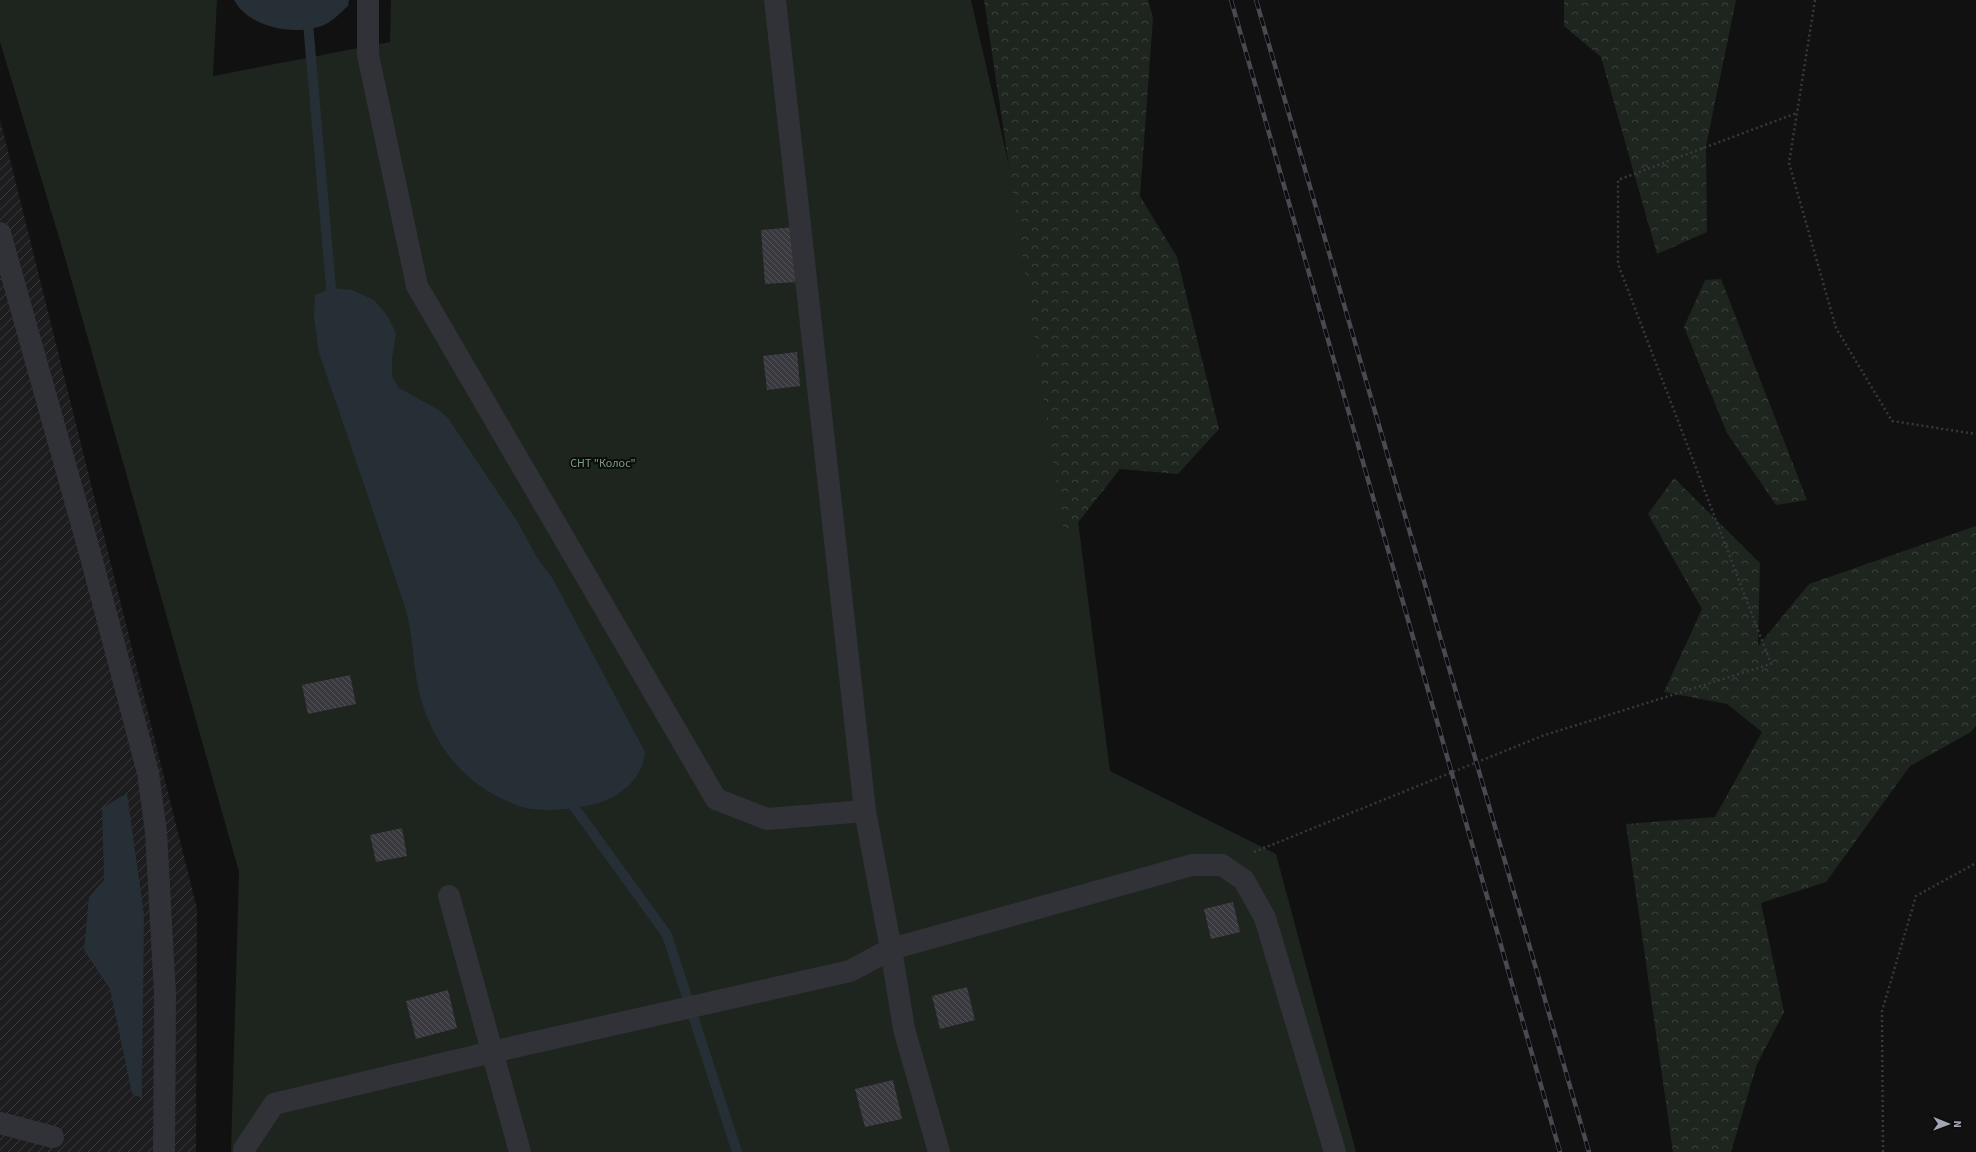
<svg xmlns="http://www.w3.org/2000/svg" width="1976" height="1152" font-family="'Source Sans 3',sans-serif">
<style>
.industrial{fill:url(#industrial-furrows)}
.green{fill:#1d251e}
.forest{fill:url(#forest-crowns)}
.water{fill:#262e36}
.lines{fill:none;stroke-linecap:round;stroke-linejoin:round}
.stream{stroke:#262e36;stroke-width:10}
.building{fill:url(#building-back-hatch)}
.path{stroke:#37393e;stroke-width:2.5;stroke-dasharray:2 3;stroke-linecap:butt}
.minor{stroke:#313237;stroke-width:22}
.rail-casing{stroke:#484a51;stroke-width:4.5}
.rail{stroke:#0c0c0d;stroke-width:3;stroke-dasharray:9;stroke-linecap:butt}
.labels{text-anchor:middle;stroke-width:4;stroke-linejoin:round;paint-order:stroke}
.park-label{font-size:12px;fill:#76a07d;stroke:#0c0c0d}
</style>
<defs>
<pattern id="industrial-furrows" width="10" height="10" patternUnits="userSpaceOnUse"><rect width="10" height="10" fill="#1d1d1f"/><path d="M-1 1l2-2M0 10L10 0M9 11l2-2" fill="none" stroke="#3b3b3d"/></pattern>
<pattern id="forest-crowns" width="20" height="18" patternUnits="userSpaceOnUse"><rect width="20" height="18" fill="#1d251e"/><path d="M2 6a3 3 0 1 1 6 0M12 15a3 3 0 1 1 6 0" fill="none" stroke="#3b423c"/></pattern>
<pattern id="building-back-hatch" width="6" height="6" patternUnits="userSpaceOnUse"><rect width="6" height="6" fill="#3a393f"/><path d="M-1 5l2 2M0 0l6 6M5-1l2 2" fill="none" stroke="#535358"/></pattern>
</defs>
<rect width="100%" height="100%" fill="#111112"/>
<path class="industrial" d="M0,119L197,909L196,1152H0Z"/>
<path class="green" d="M0,0H217L213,76L390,42L391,0H971L1062,396L1110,771L1276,854L1356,1152H231L239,872L64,254L0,42Z"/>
<g class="forest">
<path d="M984,0H1148L1153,18L1140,196L1177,257L1219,429L1178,474L1120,469L1065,539Z"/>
<path d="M1564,0H1736L1706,146L1707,232L1657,254L1601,57L1564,26Z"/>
<path d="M1721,279L1807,500L1776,505L1727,433L1684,327L1705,280Z"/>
<path d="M1674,478L1760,563L1758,646L1809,584L1976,526V726L1971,732L1910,766L1826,882L1761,903L1784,1012L1757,1064L1731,1152H1673L1626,824L1715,817L1762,732L1727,704L1664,692L1702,609L1648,514Z"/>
</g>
<g class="water">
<path d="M234,0H349L348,6C341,12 334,20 326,24C297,37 250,29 234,0Z"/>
<path d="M331,288L352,290L374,300L387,315L396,333L392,359V376L399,388L439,410L448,418L519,524L536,556L553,579L645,752C643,778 620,798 595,804C575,809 542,813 522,807C468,789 435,750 420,696C412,666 414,633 404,604C376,520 348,437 319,353L314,317L315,295Z"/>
<path d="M127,793L144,915L142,1098L132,1094L110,989L84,950L89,897L104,880L102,808Z"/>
</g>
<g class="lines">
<g class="stream">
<path d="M306,0L331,288L336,300"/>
<path d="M567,797L667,935L737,1152"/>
</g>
</g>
<g class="building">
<path d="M794,227L798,282L765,284L761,230Z"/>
<path d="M797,352L800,386L767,390L763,356Z"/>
<path d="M350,675L356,704L308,714L302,685Z"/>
<path d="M402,828L407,856L376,862L370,835Z"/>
<path d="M1233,902L1240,932L1211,939L1204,909Z"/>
<path d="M967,987L975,1020L940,1029L932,996Z"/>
<path d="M448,990L457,1028L416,1039L406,1001Z"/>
<path d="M893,1080L902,1119L865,1127L855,1089Z"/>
</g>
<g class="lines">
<g class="path">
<path d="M1815,0L1789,163L1836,328L1892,421L1976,434"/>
<path d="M1254,852L1542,736L1771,664L1618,264V180L1797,113"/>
<path d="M1883,1152L1882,1011L1916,896L1976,863"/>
</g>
<g class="minor">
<path d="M368,0V55L417,286L716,799L767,819L865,811"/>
<path d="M775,0L865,811L891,949L904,1029L939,1152"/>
<path d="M0,233L91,557L148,773L156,832L165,994L164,1152"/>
<path d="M449,896L520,1152"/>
<path d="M0,1123L53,1137"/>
<path d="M244,1152V1149L274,1104L492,1052L850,971L891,949L1192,865H1222L1244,880L1265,918L1335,1152"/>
</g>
<defs>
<g id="rail">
<path d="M1231,0L1560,1152"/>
<path d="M1256,0L1589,1152"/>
</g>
</defs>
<use href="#rail" class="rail-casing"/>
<use href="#rail" class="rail"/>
</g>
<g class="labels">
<g class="park-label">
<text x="603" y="467">СНТ "Колос"</text>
</g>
</g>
<g transform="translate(1948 1124) rotate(91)" stroke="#0c0c0d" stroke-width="3" paint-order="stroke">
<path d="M0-3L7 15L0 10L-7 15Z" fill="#a1a5b4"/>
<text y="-6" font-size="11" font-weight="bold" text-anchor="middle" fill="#a1a5b4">N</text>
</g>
</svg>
